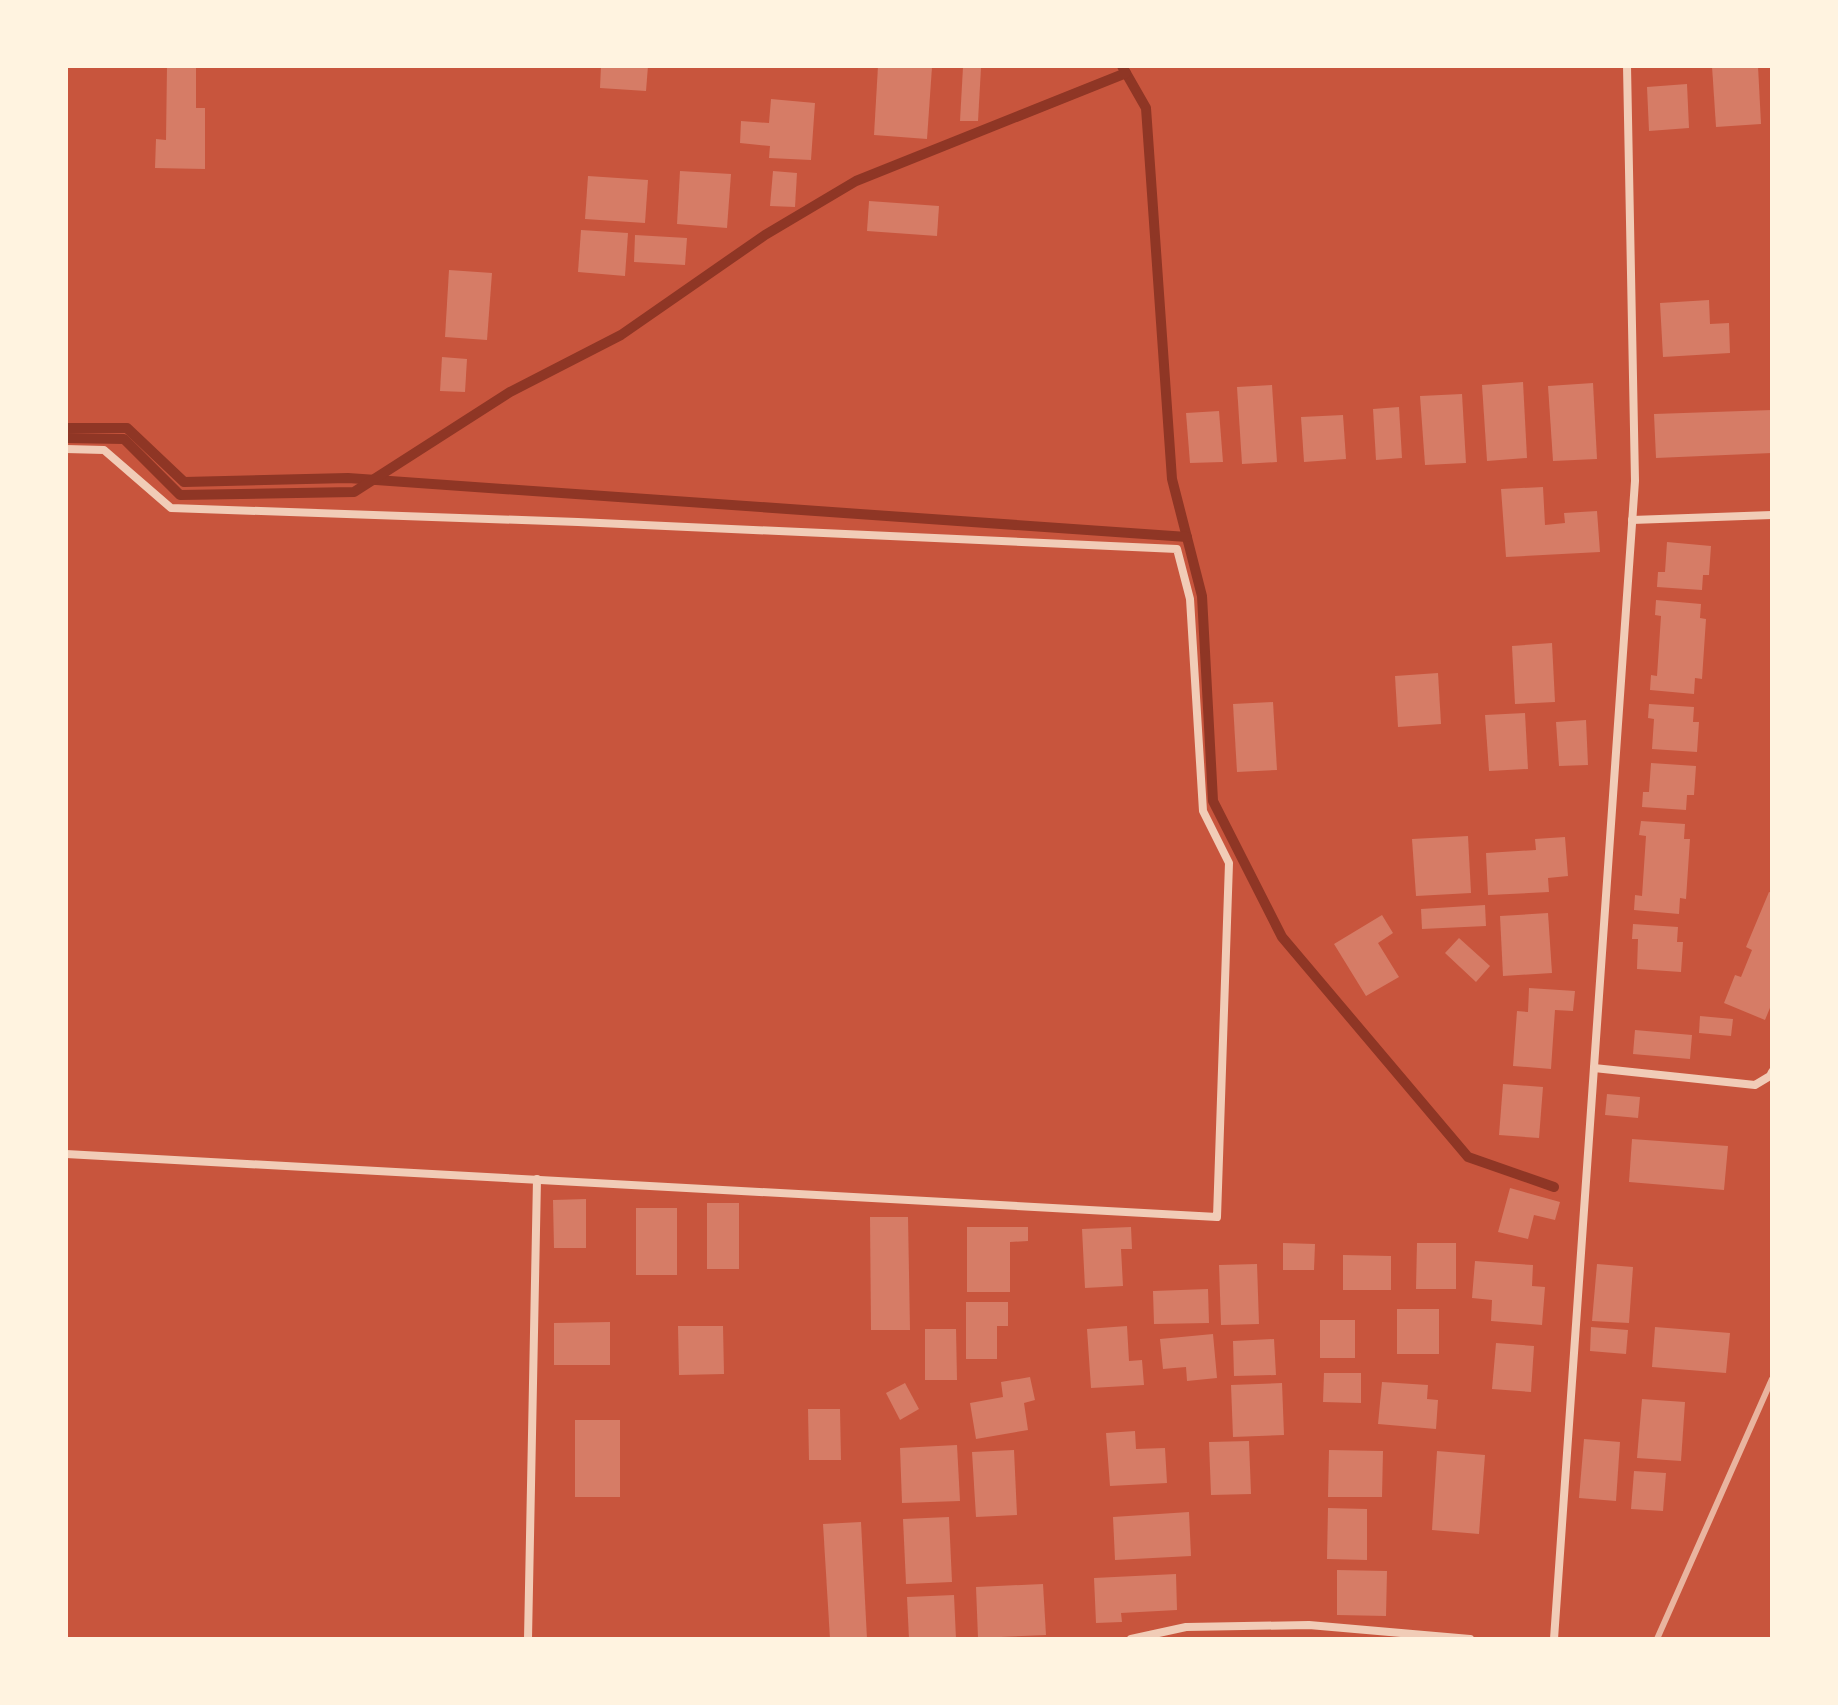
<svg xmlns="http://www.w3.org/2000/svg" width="1838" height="1705" font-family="'Public Sans',sans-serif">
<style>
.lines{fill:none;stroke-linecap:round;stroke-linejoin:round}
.stream{stroke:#8f3625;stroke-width:10}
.building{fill:#d67c66}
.minor{stroke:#f1ccb7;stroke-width:8}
.rail{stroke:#e9b49f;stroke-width:6}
</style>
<rect width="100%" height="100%" fill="#c8553d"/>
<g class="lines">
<g class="stream">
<path d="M1122,66L1146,108L1172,479L1202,596L1213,801L1282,937L1468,1157L1554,1187"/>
<path d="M66,428H127L184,482L348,478L1187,537"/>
<path d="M66,438L124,439L180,495L354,492L510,392L621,335L765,235L856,181L1126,73"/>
</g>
</g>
<g class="building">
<path d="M167,66H196V108H205V169L155,168L156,139L166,140Z"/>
<path d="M601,66H648L646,91L600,88Z"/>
<path d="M878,66L932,67L927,139L874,135Z"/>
<path d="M1712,66H1758L1761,124L1716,127Z"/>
<path d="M963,67L981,68L978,121H960Z"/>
<path d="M1687,84L1689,128L1649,131L1647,87Z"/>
<path d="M771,99L815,103L811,160L769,158L770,146L740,143L741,121L769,123Z"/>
<path d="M680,171L731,174L727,228L677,224Z"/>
<path d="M773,171L797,173L795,207L770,206Z"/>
<path d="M588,176L648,180L645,223L585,219Z"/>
<path d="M869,201L939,206L937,236L867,231Z"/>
<path d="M581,230L628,233L625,276L578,272Z"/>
<path d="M635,235L687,238L685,265L634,262Z"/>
<path d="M449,270L492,273L487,340L445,337Z"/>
<path d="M1709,300L1710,324L1729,323L1730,353L1663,357L1660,303Z"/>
<path d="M442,357L467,359L465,392L440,391Z"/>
<path d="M1523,382L1527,458L1487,461L1482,385Z"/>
<path d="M1593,383L1597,459L1553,461L1548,386Z"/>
<path d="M1272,385L1277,462L1242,464L1237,387Z"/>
<path d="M1462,394L1466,463L1425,465L1420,396Z"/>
<path d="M1399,407L1402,458L1376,460L1373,409Z"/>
<path d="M1772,410V453L1656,458L1654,414Z"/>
<path d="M1219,411L1223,462L1190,463L1186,413Z"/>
<path d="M1343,415L1346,459L1304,462L1301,417Z"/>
<path d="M1543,487L1545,525L1565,523L1564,513L1597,511L1600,552L1506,557L1501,489Z"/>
<path d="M1667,542L1711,546L1709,575H1703L1702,590L1657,587L1658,572H1665Z"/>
<path d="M1656,600L1701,604L1700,618L1706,619L1702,679L1695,678L1694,694L1650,690L1651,675L1657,676L1661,616L1655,615Z"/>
<path d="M1552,643L1555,702L1515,704L1512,646Z"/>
<path d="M1438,673L1441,724L1398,727L1395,676Z"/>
<path d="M1273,702L1277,770L1237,772L1233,704Z"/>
<path d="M1649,704L1694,707L1693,722H1699L1697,752L1652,749L1654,719L1648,718Z"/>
<path d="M1525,713L1528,769L1489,771L1485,715Z"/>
<path d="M1586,720L1588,765L1559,766L1556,722Z"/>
<path d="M1651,763L1696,766L1694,795H1687L1686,810L1642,807L1643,792H1649Z"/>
<path d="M1641,821L1685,824L1684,839H1690L1686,899L1680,898L1679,914L1634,910L1635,895L1642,896L1646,836L1639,835Z"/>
<path d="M1468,836L1471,893L1416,896L1412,839Z"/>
<path d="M1565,837L1568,876L1548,878L1549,892L1488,895L1486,853L1536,850L1535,839Z"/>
<path d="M1769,892L1772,893V1003L1765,1020L1724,1003L1735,975L1741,977L1752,950L1746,947Z"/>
<path d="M1485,905L1486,926L1422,929L1421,909Z"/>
<path d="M1548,913L1552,973L1503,976L1500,916Z"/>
<path d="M1382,915L1393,933L1378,943L1399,977L1366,996L1334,944Z"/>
<path d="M1633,924L1678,927L1677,942H1683L1681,972L1637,969L1638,939H1632Z"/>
<path d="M1459,938L1490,966L1476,982L1445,953Z"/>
<path d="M1529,988L1575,991L1573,1011L1555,1010L1551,1069L1513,1066L1517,1011L1528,1012Z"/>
<path d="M1700,1016L1733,1019L1731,1036L1699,1033Z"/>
<path d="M1635,1030L1692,1035L1690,1059L1633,1054Z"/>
<path d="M1503,1084L1543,1087L1539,1138L1499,1135Z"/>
<path d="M1607,1094L1640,1097L1638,1118L1605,1115Z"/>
<path d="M1632,1139L1728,1146L1724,1190L1629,1182Z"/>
<path d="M1510,1188L1560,1202L1555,1220L1534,1215L1528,1239L1498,1232Z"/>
<path d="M586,1199V1248H554L553,1200Z"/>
<rect x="707" y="1203" width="32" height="66"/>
<rect x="636" y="1208" width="41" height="67"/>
<path d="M870,1217H908L910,1330H871Z"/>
<path d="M967,1227H1028V1241L1010,1242V1292H967Z"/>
<path d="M1131,1227L1132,1249H1121L1123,1286L1085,1288L1082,1229Z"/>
<path d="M1283,1243L1315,1244L1314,1270H1283Z"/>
<path d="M1417,1243H1456V1289H1416Z"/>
<path d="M1343,1255L1391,1256V1290H1343Z"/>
<path d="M1475,1261L1533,1265L1532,1286L1545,1287L1542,1325L1491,1321L1492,1300L1472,1298Z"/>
<path d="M1257,1264L1259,1324L1221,1325L1219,1265Z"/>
<path d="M1597,1264L1633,1267L1629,1323L1592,1321Z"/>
<path d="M1208,1289L1209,1323L1154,1324L1153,1291Z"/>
<path d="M966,1302H1008V1326H997V1359H966Z"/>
<rect x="1397" y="1309" width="42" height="45"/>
<rect x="1320" y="1320" width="35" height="38"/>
<path d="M610,1322V1365H554V1323Z"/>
<path d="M678,1326H723L724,1374L679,1375Z"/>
<path d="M1127,1326L1129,1361L1142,1360L1144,1385L1091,1388L1087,1329Z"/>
<path d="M1591,1327L1628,1330L1626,1354L1590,1351Z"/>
<path d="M1655,1327L1730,1333L1726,1373L1652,1367Z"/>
<path d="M925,1329H956L957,1380H925Z"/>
<path d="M1213,1334L1217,1378L1187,1381L1186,1367L1163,1369L1160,1339Z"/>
<path d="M1274,1339L1276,1375L1234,1376L1233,1341Z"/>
<path d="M1496,1343L1534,1346L1531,1392L1492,1389Z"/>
<path d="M1324,1373H1361V1403L1323,1402Z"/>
<path d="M1030,1377L1035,1400L1024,1403L1028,1430L976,1439L970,1403L1003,1397L1001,1382Z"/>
<path d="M1382,1382L1428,1385L1427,1399L1438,1400L1436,1429L1378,1424Z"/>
<path d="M905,1383L919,1409L900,1420L886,1393Z"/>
<path d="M1282,1383L1284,1435L1233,1437L1231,1385Z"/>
<path d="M1642,1399L1685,1402L1681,1461L1637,1458Z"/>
<path d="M808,1409H840L841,1460H809Z"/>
<rect x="575" y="1420" width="45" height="77"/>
<path d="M1135,1431L1136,1449L1165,1448L1167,1483L1110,1486L1106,1433Z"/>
<path d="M1584,1439L1620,1442L1616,1501L1579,1498Z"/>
<path d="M1249,1441L1251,1494L1211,1495L1209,1442Z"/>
<path d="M957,1445L960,1501L902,1503L900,1448Z"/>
<path d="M1014,1450L1017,1515L976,1517L972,1452Z"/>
<path d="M1329,1450L1383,1451L1382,1497H1328Z"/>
<path d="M1437,1451L1485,1455L1479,1534L1432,1530Z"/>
<path d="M1634,1471L1666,1473L1663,1511L1631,1509Z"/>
<path d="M1328,1508L1367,1509V1560L1327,1559Z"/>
<path d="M1189,1512L1191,1556L1115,1560L1113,1517Z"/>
<path d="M949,1517L952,1582L906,1584L903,1519Z"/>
<path d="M861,1522L867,1639H830L823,1524Z"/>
<path d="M1337,1570L1387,1571L1386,1616L1337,1615Z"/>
<path d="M1176,1574L1177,1610L1121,1613L1122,1622L1096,1623L1094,1578Z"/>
<path d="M1043,1584L1046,1635L978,1638L976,1587Z"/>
<path d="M954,1595L956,1639H909L907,1597Z"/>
</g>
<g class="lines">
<g class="minor">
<path d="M66,449L104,450L171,508L578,522L1177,549L1190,599L1203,811L1229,863L1217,1217L66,1154"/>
<path d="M1632,520L1772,515"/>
<path d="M1594,1068L1755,1085L1770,1076L1772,1072"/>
<path d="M528,1639L537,1179"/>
<path d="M1131,1639L1186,1627L1309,1625L1470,1639"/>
<path d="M1554,1639L1635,481L1627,66"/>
</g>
<path class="rail" d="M1657,1639L1772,1379"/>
</g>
<rect width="1838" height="1705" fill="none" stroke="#fff3e0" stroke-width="136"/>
</svg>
